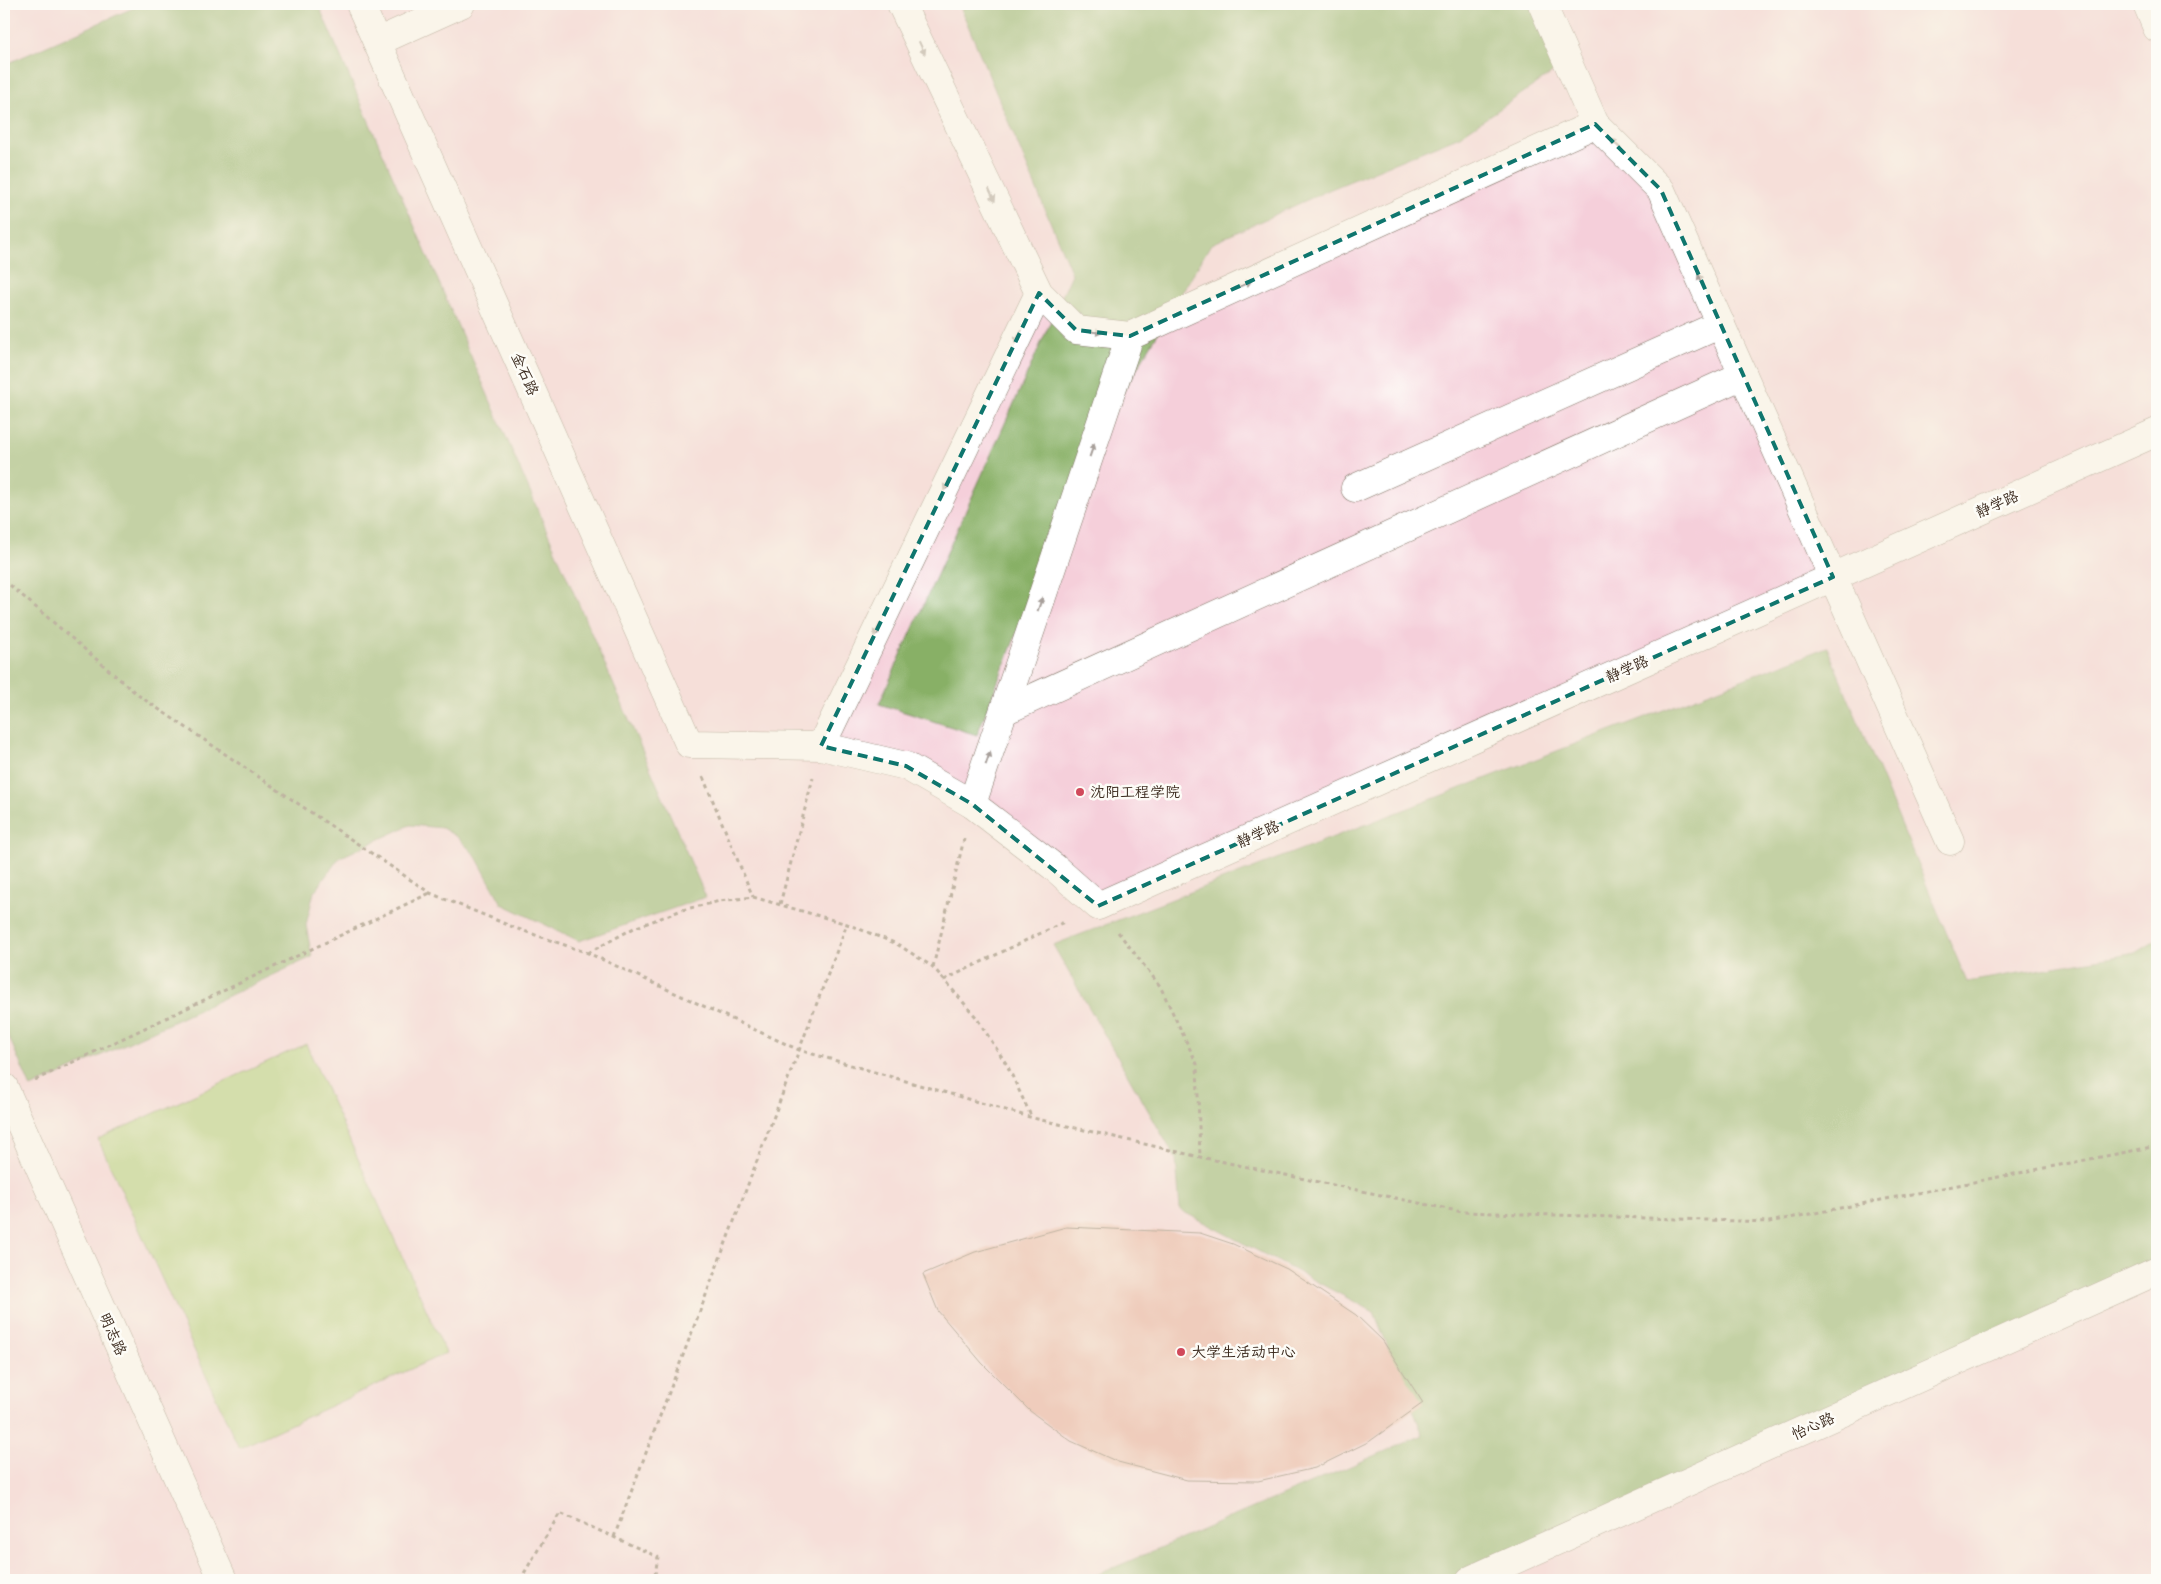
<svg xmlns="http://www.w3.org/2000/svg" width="2161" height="1584" font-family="Delius,'LXGW WenKai TC',sans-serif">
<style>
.built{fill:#f5cfda}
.green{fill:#abcc75;stroke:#737b4a}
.forest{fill:#88b066;stroke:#626d42}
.building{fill:#e6a599}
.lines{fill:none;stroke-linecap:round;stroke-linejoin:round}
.minor-casing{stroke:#7c6e5f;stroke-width:29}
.path{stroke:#7c6e5f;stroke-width:3;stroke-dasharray:4 4;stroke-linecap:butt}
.minor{stroke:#fff;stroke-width:28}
.oneway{fill:#a79f9a}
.marked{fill:none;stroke:#0f766e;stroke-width:4;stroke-dasharray:10 6;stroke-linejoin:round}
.poi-dot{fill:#d1495b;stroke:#fdfcf7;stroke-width:2}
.labels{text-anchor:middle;stroke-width:5;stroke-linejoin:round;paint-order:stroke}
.street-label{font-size:15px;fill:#3b2a1e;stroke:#fdfcf7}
.poi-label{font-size:15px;fill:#3b2a1e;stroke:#fdfcf7;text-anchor:start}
</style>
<rect width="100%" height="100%" fill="#fdfcf7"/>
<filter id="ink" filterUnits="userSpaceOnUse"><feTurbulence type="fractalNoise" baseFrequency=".02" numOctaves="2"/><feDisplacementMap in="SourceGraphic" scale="10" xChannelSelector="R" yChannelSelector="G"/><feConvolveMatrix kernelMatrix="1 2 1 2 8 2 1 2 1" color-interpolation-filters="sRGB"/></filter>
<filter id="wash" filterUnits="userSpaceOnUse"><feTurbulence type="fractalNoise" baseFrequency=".0096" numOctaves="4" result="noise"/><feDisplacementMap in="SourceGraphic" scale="20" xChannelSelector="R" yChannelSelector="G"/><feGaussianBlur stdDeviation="1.12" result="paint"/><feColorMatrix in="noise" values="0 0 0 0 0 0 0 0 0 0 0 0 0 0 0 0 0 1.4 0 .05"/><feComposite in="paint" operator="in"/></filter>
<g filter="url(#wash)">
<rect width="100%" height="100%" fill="#f5ecd8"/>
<rect class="built" x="4" y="4" width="2153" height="1576"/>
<path class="green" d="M306,1044L446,1353L239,1448L98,1139Z"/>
<g class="forest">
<path d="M142,4H318L706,897L579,941L502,904L475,855L457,837L442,828L410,825L339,858L314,892L306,925L312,957L31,1088L4,1026V65Z"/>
<path d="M959,4H1535L1564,65L1460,136L1331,189L1211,244L1088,451L977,735L879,704L1072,274Z"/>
<path d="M1827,647L1967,982L2136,953L2157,940V1282L1473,1580H1085L1423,1435L1374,1312L1180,1210L1176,1159L1053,945Z"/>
</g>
<g id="blocks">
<path class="building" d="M1066,1227L1200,1233L1233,1244L1287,1269L1356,1315L1383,1341L1423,1403L1370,1441L1315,1468L1258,1481L1187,1480L1118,1462L1071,1441L1030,1411L982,1363L938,1311L923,1274L975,1252Z"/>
</g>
</g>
<g filter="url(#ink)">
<use href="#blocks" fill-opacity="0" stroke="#7c6e5f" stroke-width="1"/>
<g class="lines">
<defs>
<g id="minor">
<path d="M360,4L689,744L821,746L906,766L972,804L1054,867L1098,906L2157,432"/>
<path d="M901,4L1039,293L1076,330L1130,336L1595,124"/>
<path d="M1542,4L1595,124L1661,190L1950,841"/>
<path d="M2147,4L2157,28"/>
<path d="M377,42L461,4"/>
<path d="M1355,488L1721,324"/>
<path d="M1004,711L1743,375"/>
<path d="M821,746L1039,293"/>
<path d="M972,804L1130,336"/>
<path d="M4,1087L223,1580"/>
<path d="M1470,1580L2157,1271"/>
</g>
</defs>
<use href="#minor" class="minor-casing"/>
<g class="path">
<path d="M4,580L138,695L430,893L518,929L588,953L799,1050L1033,1118L1200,1157L1462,1212L1769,1222L2157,1146"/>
<path d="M703,777L753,897"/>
<path d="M780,904L813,778"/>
<path d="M1118,932L1160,986L1197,1064L1200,1157"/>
<path d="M588,953L634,928L682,910L720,901L753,897L847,924L897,944L933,967L976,1017L1007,1065L1032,1118"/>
<path d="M933,967L964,839"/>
<path d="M944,980L1066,921"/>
<path d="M35,1080L430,893"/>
<path d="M4,1439V1443"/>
<path d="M614,1537L847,924"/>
<path d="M520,1580L560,1513L658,1557L654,1580"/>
</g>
<use href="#minor" class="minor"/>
</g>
<defs><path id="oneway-solid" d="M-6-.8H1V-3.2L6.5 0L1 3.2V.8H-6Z" transform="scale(1.25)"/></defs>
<g class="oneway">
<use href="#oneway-solid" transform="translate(922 48) rotate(65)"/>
<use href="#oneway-solid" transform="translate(1616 144) rotate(-135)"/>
<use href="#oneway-solid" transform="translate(992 195) rotate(65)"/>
<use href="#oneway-solid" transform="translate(1701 280) rotate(-114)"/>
<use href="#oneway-solid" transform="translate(1245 284) rotate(-25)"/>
<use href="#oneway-solid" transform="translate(1095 332) rotate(7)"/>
<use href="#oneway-solid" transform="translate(1018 337) rotate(116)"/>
<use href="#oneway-solid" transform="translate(1092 450) rotate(-71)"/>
<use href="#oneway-solid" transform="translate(947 484) rotate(116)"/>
<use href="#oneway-solid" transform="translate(1040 604) rotate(-71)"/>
<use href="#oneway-solid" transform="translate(877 630) rotate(116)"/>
<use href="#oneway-solid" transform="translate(988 758) rotate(-71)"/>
</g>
</g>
<path d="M0 0H2161V1584H0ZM1595,124L1661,190L1833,577L1098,906L972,804L906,766L821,746L1039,293L1076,330L1130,336Z" fill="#f5ecd8" fill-opacity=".55" fill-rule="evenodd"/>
<path class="marked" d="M1595,124L1661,190L1833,577L1098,906L972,804L906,766L821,746L1039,293L1076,330L1130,336Z"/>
<g class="poi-dot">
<circle cx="1080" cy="792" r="5"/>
<circle cx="1181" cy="1352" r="5"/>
</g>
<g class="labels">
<g class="street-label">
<text transform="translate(525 374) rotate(66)" y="5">金石路</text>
<text transform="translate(1997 504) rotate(-24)" y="5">静学路</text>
<text transform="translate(1627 669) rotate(-24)" y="5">静学路</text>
<text transform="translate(1258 834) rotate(-24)" y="5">静学路</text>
<text transform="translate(113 1334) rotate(66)" y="5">明志路</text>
<text transform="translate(1813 1426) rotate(-24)" y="5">怡心路</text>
</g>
<g class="poi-label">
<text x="1090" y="797">沈阳工程学院</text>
<text x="1191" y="1357">大学生活动中心</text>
</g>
</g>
<rect width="2161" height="1584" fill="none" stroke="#fdfcf7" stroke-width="20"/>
</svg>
